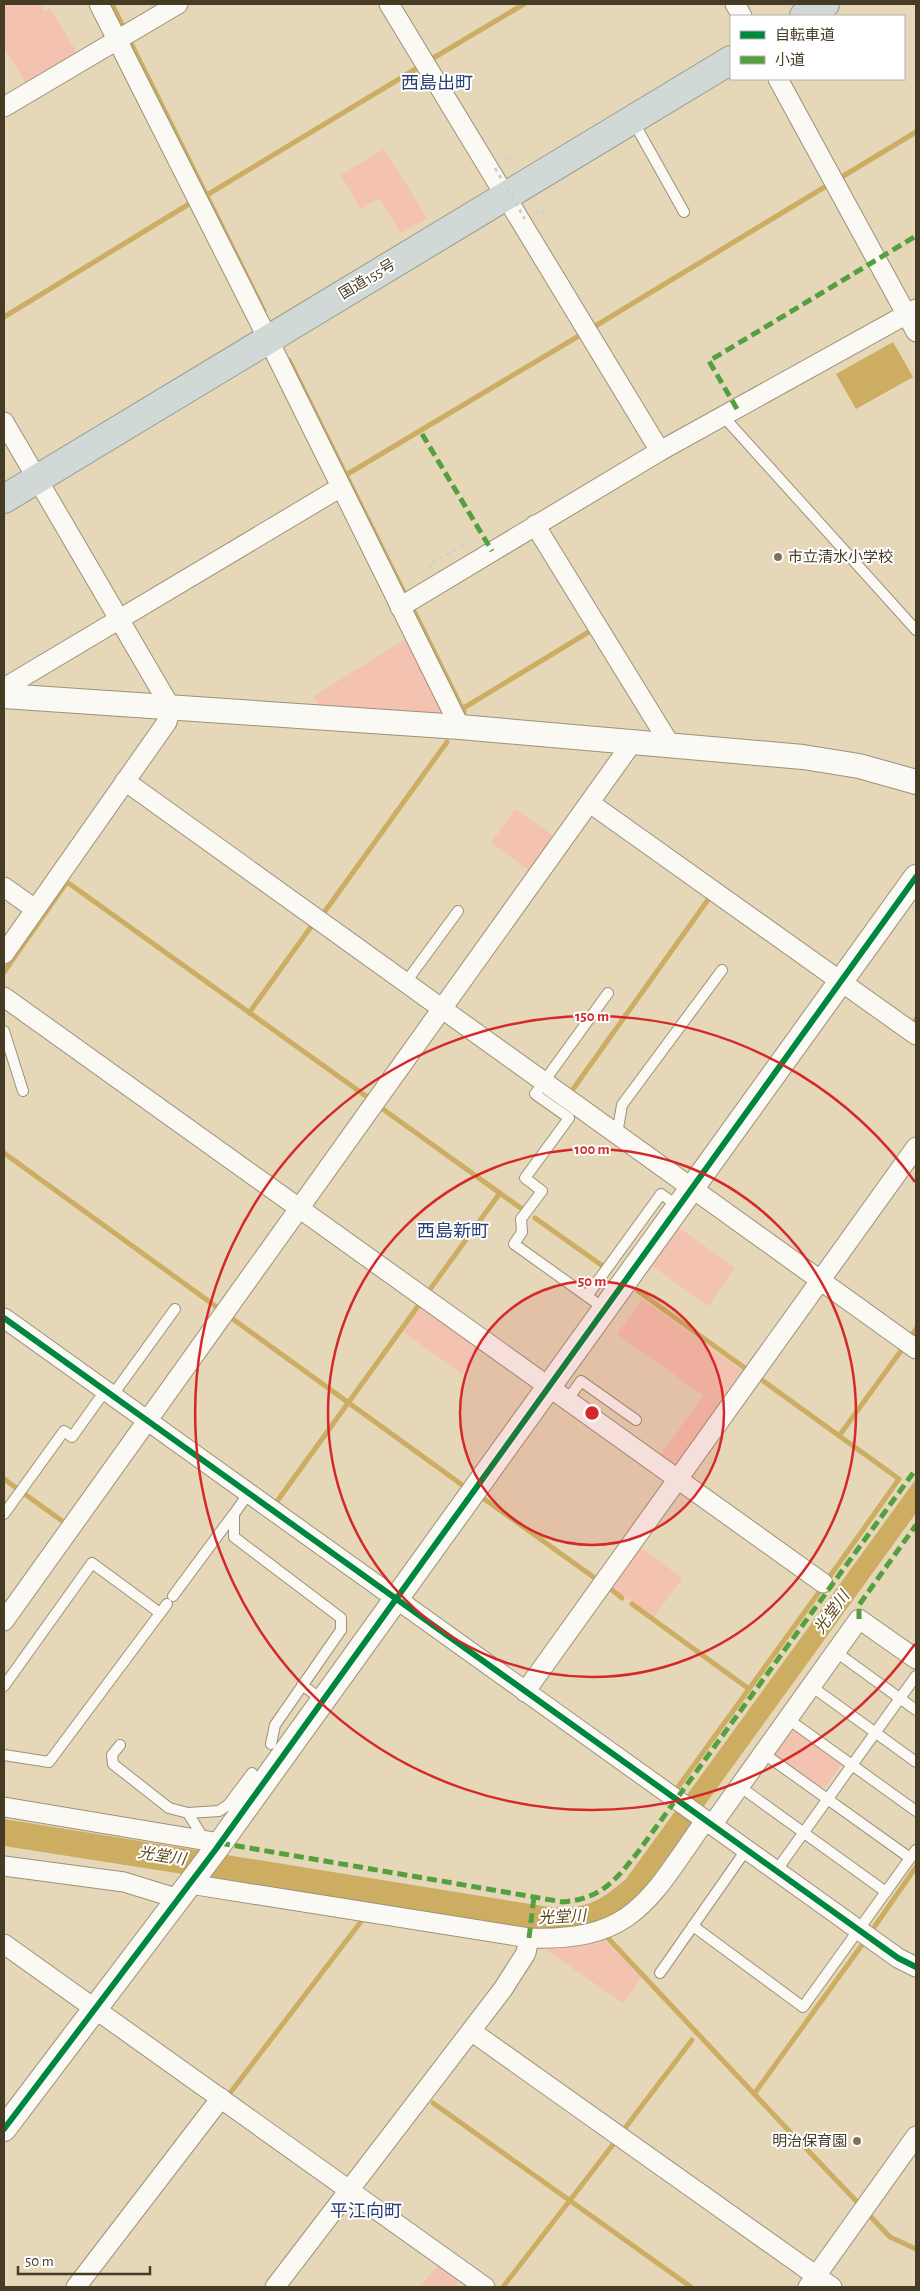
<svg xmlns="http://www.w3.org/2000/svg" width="920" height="2291" font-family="'Alegreya Sans','Noto Sans JP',sans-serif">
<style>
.green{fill:#f3c2b0}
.water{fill:#ccad62}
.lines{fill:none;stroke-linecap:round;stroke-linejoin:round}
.stream{stroke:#ccad62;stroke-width:5}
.service-casing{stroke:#9c9279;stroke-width:12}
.minor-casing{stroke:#9c9279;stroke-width:21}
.tertiary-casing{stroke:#9c9279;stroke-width:26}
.trunk-casing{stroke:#949c8f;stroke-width:30}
.path{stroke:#d5d0c7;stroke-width:3;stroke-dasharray:4 4;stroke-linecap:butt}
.service{stroke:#fbf9f4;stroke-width:10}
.minor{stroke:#fbf9f4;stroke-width:19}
.tertiary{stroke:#fbf9f4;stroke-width:24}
.trunk{stroke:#d0d9d5;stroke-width:28}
.path-bridge{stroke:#d5d0c7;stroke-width:3;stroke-dasharray:4 4;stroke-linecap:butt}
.quiet{stroke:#54a040;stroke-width:5;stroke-dasharray:10 5;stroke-linecap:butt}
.cycleway-casing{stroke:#fff;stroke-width:9}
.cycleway{stroke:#00873e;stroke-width:6}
.ring{fill:none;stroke:#d62828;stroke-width:2.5}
.poi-dot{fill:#7e7258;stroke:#fff;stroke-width:2}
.labels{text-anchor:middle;stroke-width:4;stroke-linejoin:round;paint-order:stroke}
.street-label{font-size:15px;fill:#463b24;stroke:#fff}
.poi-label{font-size:15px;fill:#463b24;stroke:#fff;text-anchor:start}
.water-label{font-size:16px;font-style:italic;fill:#5e4918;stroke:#fff}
.quarter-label{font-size:18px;fill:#283e77;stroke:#fff}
.centre{fill:#d62828;stroke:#fff;stroke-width:2.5}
.ring-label{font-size:15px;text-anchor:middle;font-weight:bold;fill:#d62828;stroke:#fff;stroke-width:4;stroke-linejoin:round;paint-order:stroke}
</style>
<rect width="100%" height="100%" fill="#e5d7b8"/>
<g class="green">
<path d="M4,4H40L44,11L50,8L79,56L28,87L4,47Z"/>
<path d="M384,149L427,218L401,233L379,198L361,209L341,175Z"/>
<path d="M407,638L443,711L439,716L320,708L314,696Z"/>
<path d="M515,809L557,838L533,873L491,843Z"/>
<path d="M678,1227L735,1268L708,1306L651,1265Z"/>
<path d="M642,1299L748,1375L676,1470L659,1458L703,1395L617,1334Z"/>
<path d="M423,1304L482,1345L462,1374L403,1332Z"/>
<path d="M637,1545L682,1578L654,1617L608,1585Z"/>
<path d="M790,1726L842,1764L827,1785L820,1787L776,1756L774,1748Z"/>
<path d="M601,1936L641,1978L623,2003L545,1949Z"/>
<path d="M441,2262L461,2277L454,2287H420Z"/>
</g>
<g class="water">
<path d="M893,342L913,377L856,409L836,374Z"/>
<path d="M916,1479V1513L639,1896L616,1916L580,1929L528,1928L4,1846V1819L549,1907C585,1910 599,1902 626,1879Z"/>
</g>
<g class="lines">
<g class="stream">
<path d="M112,4L123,26"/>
<path d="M132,45L264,311"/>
<path d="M430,60L524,4"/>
<path d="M840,178L916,132"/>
<path d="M207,195L419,67"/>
<path d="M4,317L189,204"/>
<path d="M592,328L828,185"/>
<path d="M289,360L404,592"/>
<path d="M346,475L582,334"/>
<path d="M413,609L464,712"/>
<path d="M462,709L592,630"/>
<path d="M323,914L447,742"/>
<path d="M4,972L67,882L370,1099"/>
<path d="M249,1013L313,924"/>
<path d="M909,1021L913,1024L916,1019"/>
<path d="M571,1092L710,897"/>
<path d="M380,1107L522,1209"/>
<path d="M4,1153L218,1308"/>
<path d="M535,1218L604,1267"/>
<path d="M638,1291L749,1371"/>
<path d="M428,1292L500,1193"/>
<path d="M230,1317L465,1487"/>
<path d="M910,1338L916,1329"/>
<path d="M759,1378L899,1479L828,1579"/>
<path d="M839,1436L903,1348"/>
<path d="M4,1479L15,1487"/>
<path d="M26,1495L65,1523"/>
<path d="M483,1498L599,1581"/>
<path d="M278,1500L421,1302"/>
<path d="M608,1587L622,1598"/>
<path d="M632,1604L749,1689"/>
<path d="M678,1787L822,1588"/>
<path d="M875,1926L916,1867"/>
<path d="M606,1936L790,2132"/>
<path d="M754,2094L862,1945"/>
<path d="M227,2097L363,1919"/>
<path d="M433,2103L691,2287"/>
<path d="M622,2132L692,2040"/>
<path d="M798,2140L860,2205"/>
<path d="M868,2214L890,2237L916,2249"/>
<path d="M503,2287L615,2142"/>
</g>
<defs>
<g id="service">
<path d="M633,121L684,212"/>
<path d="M723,416L916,630"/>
<path d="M406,982L458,911"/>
<path d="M4,1031L23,1091"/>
<path d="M617,1134L622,1105L722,970"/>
<path d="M587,1296L661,1194L679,1207"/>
<path d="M605,1309L514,1244L522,1232L521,1219L542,1191L525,1178L569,1118L535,1094L608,993"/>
<path d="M112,1396L175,1309"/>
<path d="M568,1399L581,1381L636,1420"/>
<path d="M248,1494L234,1514V1537L341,1618V1630L275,1725L271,1744"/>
<path d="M4,1514L64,1431L72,1437L105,1391"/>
<path d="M173,1596L233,1515"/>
<path d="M836,1652L916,1710"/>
<path d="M302,1685L324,1701"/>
<path d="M4,1686L92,1563L160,1613"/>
<path d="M811,1686L916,1762"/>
<path d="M788,1719L916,1811"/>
<path d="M120,1745L112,1755L113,1764L169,1808L188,1813L219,1811L228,1805L252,1773"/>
<path d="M763,1753L910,1858"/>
<path d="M4,1755L49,1762L167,1604"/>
<path d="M739,1786L886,1892"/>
<path d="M188,1813L205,1841"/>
<path d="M776,1871L916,1676"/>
<path d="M693,1926L803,2007L916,1850"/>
<path d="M660,1973L746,1850"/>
</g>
<g id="minor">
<path d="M99,4L268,339L460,727"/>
<path d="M389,4L660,451"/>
<path d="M735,4L742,16"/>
<path d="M778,79L916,332"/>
<path d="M4,107L178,4"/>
<path d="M4,422L171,708L167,722L4,954"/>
<path d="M535,525L671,746"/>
<path d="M400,607L660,451L916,309"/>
<path d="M4,688L341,487"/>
<path d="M125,781L916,1349"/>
<path d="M590,803L916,1035"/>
<path d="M4,887L35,909"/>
<path d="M4,997L823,1583"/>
<path d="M4,1318L898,1958L916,1967"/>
<path d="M4,1621L632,743"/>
<path d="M525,1692L916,1147"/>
<path d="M4,1807L220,1843"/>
<path d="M712,1825L859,1619L916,1659"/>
<path d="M4,1866L124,1882L179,1899"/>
<path d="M190,1884L529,1938C635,1942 650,1898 705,1821"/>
<path d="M4,1944L485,2287"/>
<path d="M471,2031L832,2287"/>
<path d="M76,2287L221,2098"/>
<path d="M275,2287L503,1989L526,1953L529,1938"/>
<path d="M808,2287L916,2136"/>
</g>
<g id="tertiary">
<path d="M4,696L460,727L803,757L859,766L916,782"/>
<path d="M4,2129L216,1849L916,877"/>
</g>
<g id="trunk">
<path d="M804,16L825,4"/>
<path d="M4,499L731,60"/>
</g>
</defs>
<use href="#service" class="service-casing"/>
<use href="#minor" class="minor-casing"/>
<use href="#tertiary" class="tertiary-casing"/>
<use href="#trunk" class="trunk-casing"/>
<g class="path">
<path d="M503,159L508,156L510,159L504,163"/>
<path d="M535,213L541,210L543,213L538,216"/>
<path d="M432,569L430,564L468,542"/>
</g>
<use href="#service" class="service"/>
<use href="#minor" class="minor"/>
<use href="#tertiary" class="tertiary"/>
<use href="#trunk" class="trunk"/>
<path class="path-bridge" d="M495,168L525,219"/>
<g class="quiet">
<path d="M737,409L709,361L916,236"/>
<path d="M422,434L492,551"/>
<path d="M859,1619V1605L916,1525"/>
<path d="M220,1843L563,1902C602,1898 614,1882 638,1852L916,1469"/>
<path d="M529,1938L534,1897"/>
</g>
<defs>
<g id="cycleway">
<path d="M4,1318L898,1958L916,1967"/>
<path d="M4,2129L216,1849L916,877"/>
</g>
</defs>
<use href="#cycleway" class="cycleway-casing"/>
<use href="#cycleway" class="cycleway"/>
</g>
<circle cx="592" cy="1413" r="132" fill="#d62828" fill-opacity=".12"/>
<g class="ring">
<circle cx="592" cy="1413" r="132"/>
<circle cx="592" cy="1413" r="264"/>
<path d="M915 1644A397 397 0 1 1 915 1182"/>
</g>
<g class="poi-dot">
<circle cx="778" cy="557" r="5"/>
<circle cx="857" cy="2141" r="5"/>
</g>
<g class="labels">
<g class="street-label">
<text transform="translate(367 279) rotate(-31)" y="5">国道155号</text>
</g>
<g class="poi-label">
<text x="788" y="562">市立清水小学校</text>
<text x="847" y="2146" text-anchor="end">明治保育園</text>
</g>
<g class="water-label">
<text transform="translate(831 1612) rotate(-54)" y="6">光堂川</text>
<text transform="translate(162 1855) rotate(9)" y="6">光堂川</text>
<text transform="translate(562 1916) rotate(-3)" y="6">光堂川</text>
</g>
<g class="quarter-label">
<text x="437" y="89">西島出町</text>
<text x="453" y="1237">西島新町</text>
<text x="366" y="2217">平江向町</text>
</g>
</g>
<circle cx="592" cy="1413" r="8" class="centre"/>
<g class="ring-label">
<text x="592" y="1021">150 m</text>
<text x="592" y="1154">100 m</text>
<text x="592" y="1286">50 m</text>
</g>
<rect width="920" height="2291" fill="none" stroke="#463b24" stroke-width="10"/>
<rect x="730" y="15" width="175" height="65" fill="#ffffff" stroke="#b5b1a7"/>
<rect x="740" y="31" width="25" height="8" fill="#00873e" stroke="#b5b1a7"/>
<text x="775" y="40" font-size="15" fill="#463b24">自転車道</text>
<rect x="740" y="56" width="25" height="8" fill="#54a040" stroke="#b5b1a7"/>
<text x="775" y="65" font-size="15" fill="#463b24">小道</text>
<path d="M18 2266v8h132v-8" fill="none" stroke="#463b24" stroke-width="2.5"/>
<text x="25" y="2266" font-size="15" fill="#463b24" stroke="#ffffff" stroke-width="4" paint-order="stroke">50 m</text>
</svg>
